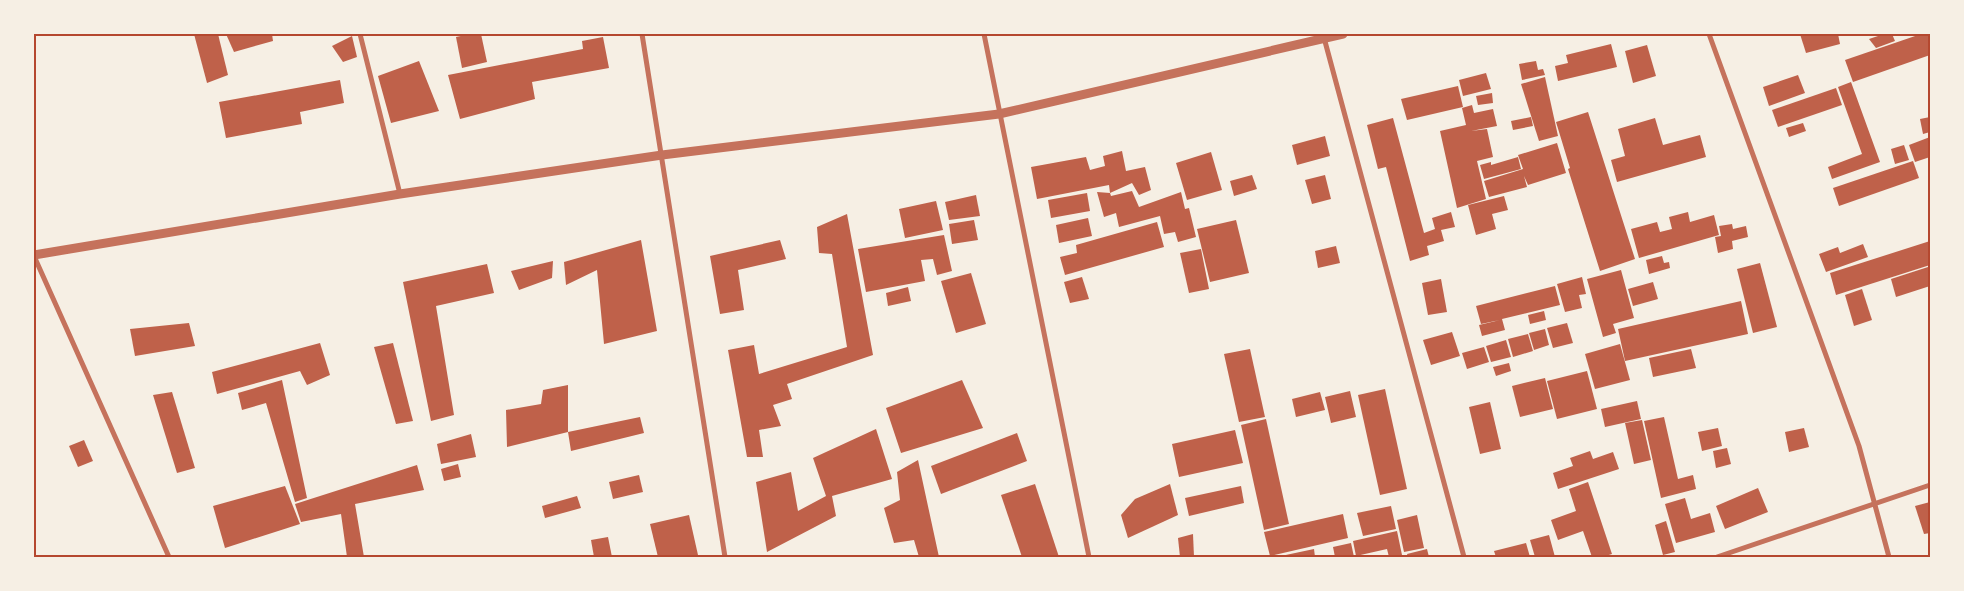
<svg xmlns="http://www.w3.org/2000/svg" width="1964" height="591" font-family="Rubik,sans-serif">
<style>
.building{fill:#bf614a}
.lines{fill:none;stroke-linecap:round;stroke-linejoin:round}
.minor{stroke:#c5725c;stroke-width:5}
.tertiary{stroke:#c5725c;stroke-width:9}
.neatline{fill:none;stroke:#b5482f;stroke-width:2}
</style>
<rect width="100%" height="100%" fill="#f6efe4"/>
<g class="building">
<path d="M194,34H218L228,75L207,83Z"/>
<path d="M226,34H272L273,41L234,52Z"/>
<path d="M470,34H481L487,62L462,68L456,37Z"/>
<path d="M1800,34H1838L1840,44L1806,53Z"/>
<path d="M1884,34H1892L1895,41L1876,48L1869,39Z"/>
<path d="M1921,34H1930V55L1853,82L1845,60Z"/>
<path d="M352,36L357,57L343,62L332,46Z"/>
<path d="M603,37L609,68L532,82L535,99L460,119L448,75L583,49L582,41Z"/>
<path d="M1611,44L1617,67L1558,81L1555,66L1568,63L1566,55Z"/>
<path d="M1647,45L1656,76L1633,83L1625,51Z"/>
<path d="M419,61L439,111L391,123L378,76Z"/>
<path d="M1536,61L1538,70L1543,69L1545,75L1522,80L1519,64Z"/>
<path d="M1486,73L1491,89L1463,96L1459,80Z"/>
<path d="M1798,75L1805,93L1769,106L1763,87Z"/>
<path d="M1545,77L1558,136L1539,141L1521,84Z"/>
<path d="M340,80L344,103L300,112L302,124L226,138L219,102Z"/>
<path d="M1851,82L1880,162L1832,179L1828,167L1862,154L1838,87Z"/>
<path d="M1458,86L1463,107L1407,120L1401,99Z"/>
<path d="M1836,88L1842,105L1778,127L1772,110Z"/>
<path d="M1492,93L1493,103L1478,105L1476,96Z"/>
<path d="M1472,105L1474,113L1493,109L1497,126L1471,131L1487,129L1493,157L1477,161L1486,199L1457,208L1440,131L1466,125L1462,108Z"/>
<path d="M1588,112L1635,259L1600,271L1568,169L1570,168L1556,122Z"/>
<path d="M1531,117L1533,126L1513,130L1511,121Z"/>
<path d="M1930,117V132L1923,134L1920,119Z"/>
<path d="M1393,118L1424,233L1435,229L1432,218L1451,212L1455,227L1441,230L1444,241L1427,246L1429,255L1410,261L1386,167L1378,169L1367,125Z"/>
<path d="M1655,118L1663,145L1700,135L1706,157L1617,182L1611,160L1625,156L1618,129Z"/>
<path d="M1803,123L1806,131L1789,137L1786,128Z"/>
<path d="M1325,136L1330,156L1297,165L1292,145Z"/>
<path d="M1930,137V157L1915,162L1909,145Z"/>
<path d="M1557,143L1566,173L1528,185L1524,176L1527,187L1489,197L1484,181L1523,169L1518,155Z"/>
<path d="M1904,145L1909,160L1895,164L1891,149Z"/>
<path d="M1122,151L1126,171L1145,167L1151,190L1139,195L1132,183L1110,193L1109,185L1037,199L1031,167L1086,157L1090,170L1105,166L1103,156Z"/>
<path d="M1211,152L1222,190L1187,200L1176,163Z"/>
<path d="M1518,157L1521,169L1484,179L1480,165L1491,162V165Z"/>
<path d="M1913,161L1919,178L1839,206L1833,188Z"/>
<path d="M1252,175L1257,189L1234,196L1230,181Z"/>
<path d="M1325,175L1331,199L1312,204L1305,180Z"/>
<path d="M1132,191L1139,207L1181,192L1185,209L1189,208L1196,237L1178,242L1175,232L1164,234L1160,216L1119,227L1116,213L1104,217L1097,192L1110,193L1111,196Z"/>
<path d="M1087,193L1090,211L1051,218L1048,200Z"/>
<path d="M976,195L980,216L949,220L945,202Z"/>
<path d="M1504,196L1508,210L1492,214L1496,229L1476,235L1468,205Z"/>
<path d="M936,201L943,230L905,238L899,209Z"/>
<path d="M1688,212L1690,222L1714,215L1719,235L1639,258L1631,229L1657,222L1660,232L1672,229L1669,217Z"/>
<path d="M847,214L873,355L787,384L792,399L773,405L781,426L759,430L763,457H747L728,350L754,345L759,374L847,347L832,254L819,253L817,227Z"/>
<path d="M1088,218L1092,236L1059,243L1056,225Z"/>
<path d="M974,220L978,240L952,244L949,224Z"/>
<path d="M1236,220L1249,273L1210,282L1197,229Z"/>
<path d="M1157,222L1164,247L1065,275L1060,257L1077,253L1076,245Z"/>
<path d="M1732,224L1733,229L1746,226L1748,237L1732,241L1733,249L1718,253L1715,237L1721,236L1719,226Z"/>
<path d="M944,235L952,271L937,275L933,259L921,260L925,281L866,292L858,249Z"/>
<path d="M641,240L657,331L604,344L597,270L566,285L564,262Z"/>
<path d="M780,240L786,259L738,270L744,310L720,314L710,256Z"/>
<path d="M1930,241V265L1836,295L1830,273Z"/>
<path d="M1863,244L1868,257L1826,272L1819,254L1838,247L1840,253Z"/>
<path d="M1336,246L1340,263L1318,268L1315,251Z"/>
<path d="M1201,249L1209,289L1189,293L1180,253Z"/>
<path d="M1662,256L1664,263L1669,262L1670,268L1649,274L1646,260Z"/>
<path d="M553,261L552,278L519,290L511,271Z"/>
<path d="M1760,263L1777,327L1753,333L1737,269Z"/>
<path d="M487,264L494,293L436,306L454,415L431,421L403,282Z"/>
<path d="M1928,267L1930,286L1896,297L1891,279Z"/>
<path d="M1621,270L1634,318L1613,324L1616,333L1603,337L1587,279Z"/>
<path d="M971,273L986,324L956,333L941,281Z"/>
<path d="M1082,277L1089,299L1070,303L1064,282Z"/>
<path d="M1582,277L1586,294L1579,295L1582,308L1565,312L1557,284Z"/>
<path d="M1441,279L1447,312L1428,315L1422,283Z"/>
<path d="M1653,282L1658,299L1633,306L1628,289Z"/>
<path d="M1555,286L1560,305L1502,319L1505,330L1482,336L1479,325L1500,320L1481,324L1476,306Z"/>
<path d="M908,287L911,301L888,306L886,293Z"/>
<path d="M1862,289L1872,320L1854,326L1845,295Z"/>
<path d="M1741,301L1748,334L1625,361L1618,329Z"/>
<path d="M1544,311L1546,320L1530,324L1528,315Z"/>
<path d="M189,323L195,346L135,356L130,329Z"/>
<path d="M1567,323L1573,343L1553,348L1547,328Z"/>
<path d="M1545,329L1549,345L1534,350L1529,333Z"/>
<path d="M1452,332L1460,356L1431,365L1423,340Z"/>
<path d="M1528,334L1533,351L1513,357L1508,339Z"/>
<path d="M1506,340L1511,357L1491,362L1486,346Z"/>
<path d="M320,343L330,375L307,385L300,371L217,394L212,372Z"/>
<path d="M393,343L413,421L396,424L374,347Z"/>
<path d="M1620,344L1630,380L1595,389L1585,354Z"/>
<path d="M1484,347L1489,362L1467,369L1462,353Z"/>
<path d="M1250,349L1265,417L1239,422L1224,354Z"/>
<path d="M1691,349L1696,368L1653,377L1649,358Z"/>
<path d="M1509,363L1511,371L1496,376L1493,367Z"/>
<path d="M1587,371L1597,409L1557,419L1547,381Z"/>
<path d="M1545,378L1553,409L1520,417L1512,386Z"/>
<path d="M282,380L307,498L295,502L266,403L242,410L238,393Z"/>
<path d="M962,380L983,428L901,453L886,408Z"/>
<path d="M568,385V432L640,417L644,433L571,451L568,432L507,447L506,410L541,404L543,390Z"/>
<path d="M1385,389L1407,489L1380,495L1358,395Z"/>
<path d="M1350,391L1356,417L1331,423L1325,397Z"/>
<path d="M172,392L195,468L177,473L153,395Z"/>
<path d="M1320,392L1325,410L1296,417L1292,399Z"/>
<path d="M1637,401L1641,419L1605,427L1601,409Z"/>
<path d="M1490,402L1501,449L1480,454L1469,407Z"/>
<path d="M1664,417L1678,479L1693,475L1696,489L1661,498L1644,421Z"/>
<path d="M1266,419L1289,524L1264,530L1241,425Z"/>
<path d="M1642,420L1651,460L1634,464L1625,423Z"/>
<path d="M1718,428L1722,446L1702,451L1698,432Z"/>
<path d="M1804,428L1809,447L1789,452L1785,432Z"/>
<path d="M876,429L892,479L832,496L836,516L767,552L756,482L791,472L798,511L826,496L813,458Z"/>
<path d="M1235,430L1243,463L1179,477L1172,444Z"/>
<path d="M1017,433L1027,461L941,494L931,466Z"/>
<path d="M471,434L476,457L441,464L437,444Z"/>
<path d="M84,440L93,461L78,467L69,446Z"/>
<path d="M1727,448L1731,464L1716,468L1713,451Z"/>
<path d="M1590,451L1593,459L1613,452L1619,469L1558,489L1553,473L1573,466L1570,458Z"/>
<path d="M918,460L939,557H919L914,540L894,543L884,508L900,500L897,472Z"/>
<path d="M458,464L461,477L444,481L441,469Z"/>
<path d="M417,465L424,490L355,504L364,557H347L341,514L301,522L295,504Z"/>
<path d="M639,475L643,492L613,499L609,482Z"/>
<path d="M1588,482L1612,554L1602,557H1592L1583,531L1558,540L1551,520L1576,511L1569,489Z"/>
<path d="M1035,484L1059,557H1022L1001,495Z"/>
<path d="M1170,484L1178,515L1128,538L1121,515L1135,499Z"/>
<path d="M285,486L300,524L225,548L213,506Z"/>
<path d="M1241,486L1244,503L1189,516L1185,498Z"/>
<path d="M1758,488L1768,512L1725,529L1716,506Z"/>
<path d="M577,496L581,508L545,518L542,506Z"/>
<path d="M1685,498L1691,519L1710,513L1715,532L1676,543L1665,504Z"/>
<path d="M1930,502V533L1924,534L1915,506Z"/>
<path d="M1391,506L1396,529L1363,536L1357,513Z"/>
<path d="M1343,514L1348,538L1270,556L1264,532Z"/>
<path d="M689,515L698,555L689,557H658L650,524Z"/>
<path d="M1417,515L1424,548L1404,552L1397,520Z"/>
<path d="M1666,521L1675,552L1663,555L1655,525Z"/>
<path d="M1397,531L1402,555L1389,557L1387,549L1356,556L1353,541Z"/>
<path d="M1193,534L1194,557H1180L1178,538Z"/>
<path d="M1549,535L1555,557H1535L1530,540Z"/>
<path d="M608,537L612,557H594L591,540Z"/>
<path d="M1351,543L1354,557H1335L1333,547Z"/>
<path d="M1526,543L1530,557H1496L1494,551Z"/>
<path d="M1314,549L1315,557H1281V556Z"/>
<path d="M1427,549L1429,557H1408L1407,554Z"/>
</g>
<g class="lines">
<g class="minor">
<path d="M360,34L400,194"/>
<path d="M642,34L725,557"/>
<path d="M984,34L1089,557"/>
<path d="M1323,34L1464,557"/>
<path d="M1709,34L1859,446L1889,557"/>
<path d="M34,256L169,557"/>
<path d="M1717,557L1930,485"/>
</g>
<path class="tertiary" d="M34,255L400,194L662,155L999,114L1343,34"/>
</g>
<rect width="1964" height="591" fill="none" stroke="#f6efe4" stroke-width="70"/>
<rect x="35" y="35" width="1894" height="521" class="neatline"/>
</svg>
